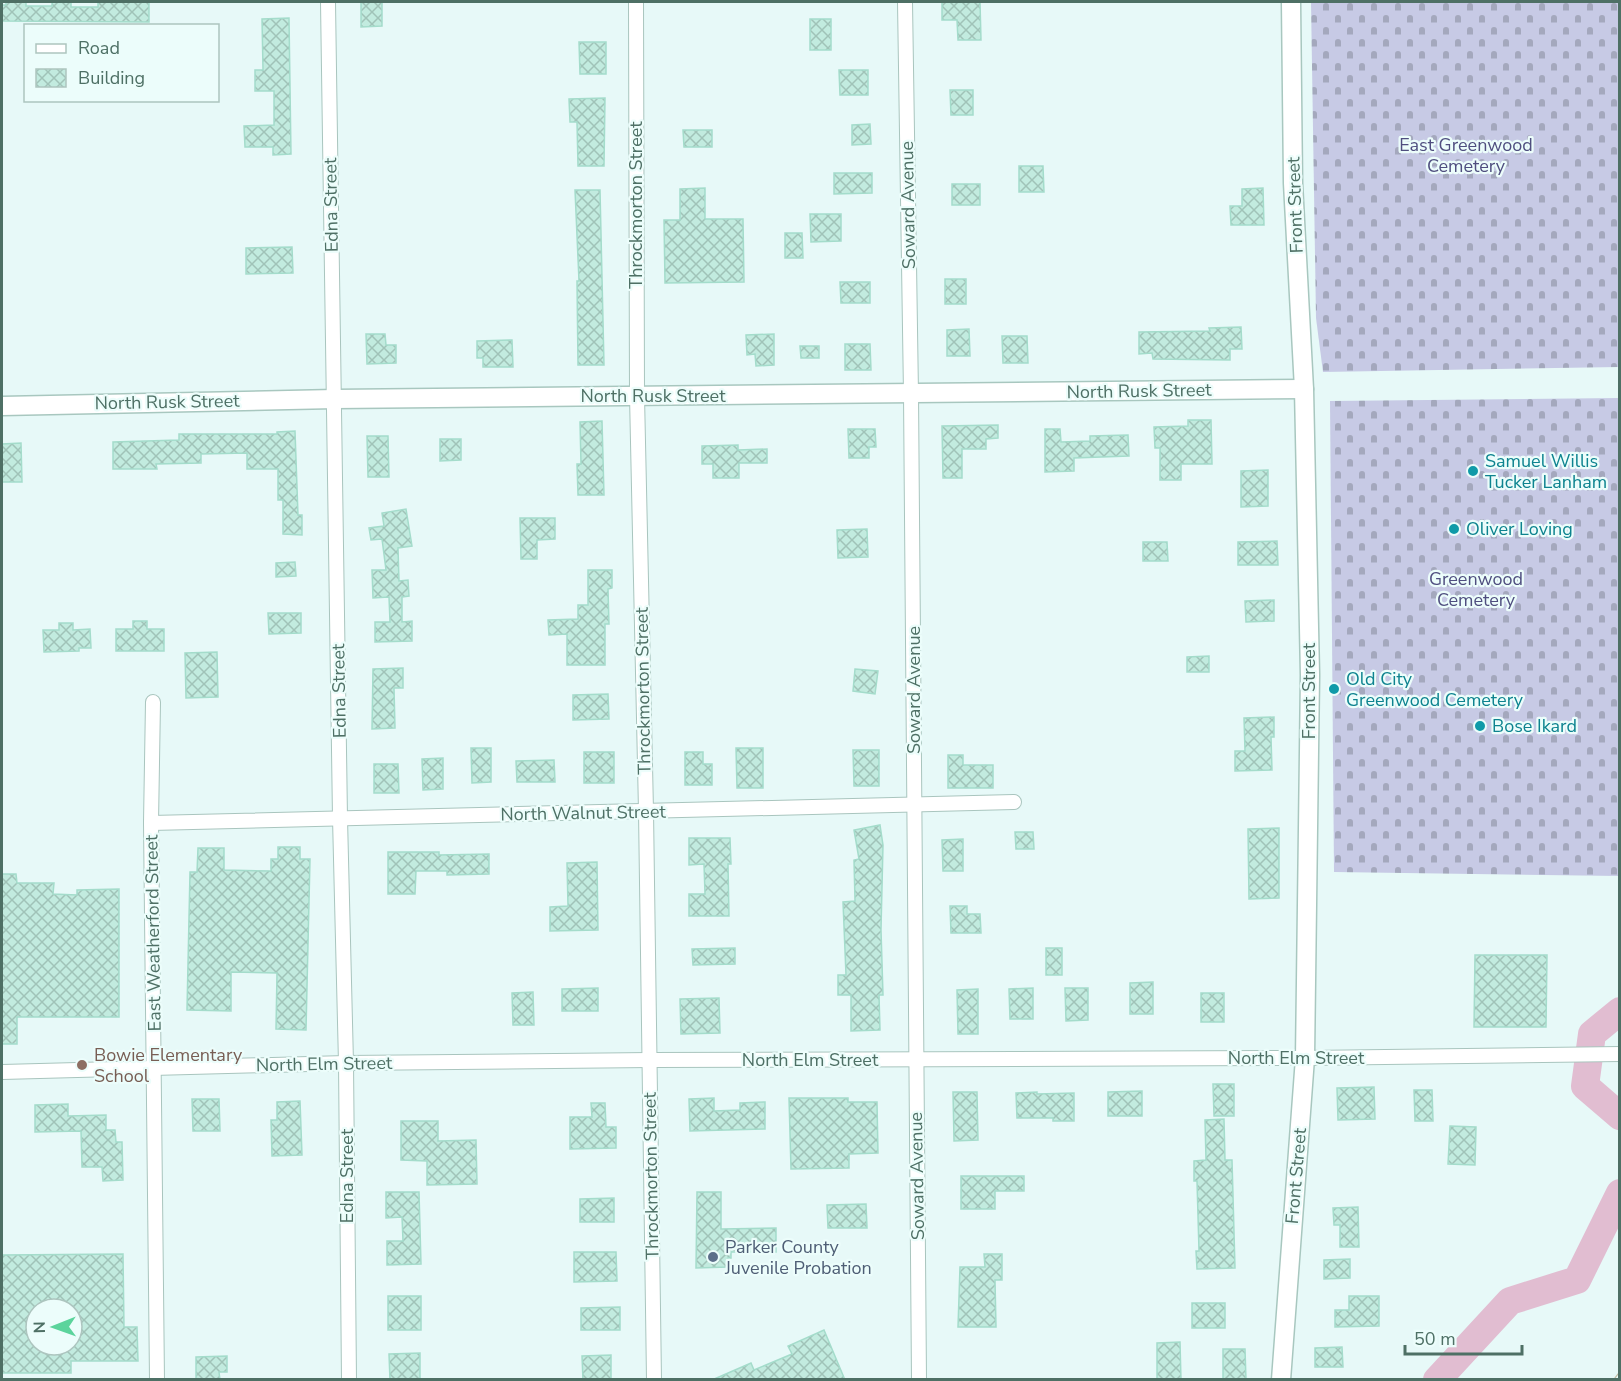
<svg xmlns="http://www.w3.org/2000/svg" width="1621" height="1381" font-family="'Nunito Sans',sans-serif">
<style>
.cemetery{fill:url(#cemetery-stones)}
.lines{fill:none;stroke-linecap:round;stroke-linejoin:round}
.river{stroke:#e1bdd1;stroke-width:28}
.building{fill:url(#building-cross-hatch);stroke:#a4dccb;stroke-width:1.5;fill-rule:evenodd}
.street-casing{stroke:#a9c5be;stroke-width:16}
.secondary-casing{stroke:#a8c7bf;stroke-width:21}
.street{stroke:#fff;stroke-width:14}
.secondary{stroke:#fff;stroke-width:18}
.rail-casing{stroke:#c2bea6;stroke-width:7}
.rail{stroke:#ecfdfb;stroke-width:4.5;stroke-dasharray:14;stroke-linecap:butt}
.culture-dot{fill:#0f9aa8;stroke:#ecfdfb;stroke-width:2}
.education-dot{fill:#8d6e63;stroke:#ecfdfb;stroke-width:2}
.service-dot{fill:#5c6f8a;stroke:#ecfdfb;stroke-width:2}
.labels{text-anchor:middle;stroke-width:4.5;stroke-linejoin:round;paint-order:stroke}
.park-label{font-size:18px;fill:#4f4e7f;stroke:#ecfdfb}
.street-label{font-size:18px;fill:#4e7065;stroke:#ecfdfb}
.culture-label{font-size:18px;fill:#0d838f;stroke:#ecfdfb;text-anchor:start}
.education-label{font-size:18px;fill:#785e54;stroke:#ecfdfb;text-anchor:start}
.service-label{font-size:18px;fill:#4e5e75;stroke:#ecfdfb;text-anchor:start}
</style>
<defs>
<pattern id="cemetery-stones" width="16" height="16" patternUnits="userSpaceOnUse" patternTransform="scale(1.5)"><rect width="16" height="16" fill="#c7cae5"/><path d="M2 7V4a2 2 0 0 1 4 0v3zM10 15v-3a2 2 0 0 1 4 0v3z" fill="#a4a8bd"/></pattern>
<pattern id="building-cross-hatch" width="8" height="8" patternUnits="userSpaceOnUse" patternTransform="scale(1.5)"><rect width="8" height="8" fill="#c2ebdf"/><path d="M0 0l8 8M0 8l8-8" fill="none" stroke="#a0c3b8"/></pattern>
</defs>
<rect width="100%" height="100%" fill="#e7f9f8"/>
<g class="cemetery">
<path d="M1311,2H1619V367L1323,372L1316,318Z"/>
<path d="M1619,398V876L1334,872L1330,401Z"/>
</g>
<g class="lines">
<g class="river">
<path d="M1620,1011L1592,1034L1585,1086L1620,1116"/>
<path d="M1437,1380L1510,1301L1577,1280L1620,1193"/>
</g>
</g>
<g class="building">
<path d="M6,2H26V6H52V2H71V7H98V2H149V22L2,21V5H6Z"/>
<path d="M361,2H382V26L361,27Z"/>
<path d="M942,2H980L981,40H958L957,20H942Z"/>
<path d="M289,18L291,154L273,155V147H245L244,126L274,125V91H255V70H263L262,19Z"/>
<rect x="810" y="19" width="21" height="31"/>
<path d="M579,42H606V74H580Z"/>
<path d="M839,70H868V95H840Z"/>
<path d="M950,90H973V115H951Z"/>
<path d="M605,98L604,166H578L577,122H570L569,99Z"/>
<path d="M870,124L871,144L852,145V125Z"/>
<path d="M683,130H712V147H684Z"/>
<path d="M1019,166H1043L1044,192H1019Z"/>
<path d="M834,173H872V193L834,194Z"/>
<rect x="952" y="184" width="28" height="21"/>
<path d="M705,188V219H743L744,282L665,283L664,220H680V189Z"/>
<path d="M1263,188L1264,225H1231L1230,206H1242V189Z"/>
<path d="M575,190H600L604,365H578L577,281H579Z"/>
<path d="M810,214H841V241L811,242Z"/>
<path d="M785,233H802L803,258H785Z"/>
<path d="M292,247L293,273L246,274V248Z"/>
<rect x="945" y="279" width="21" height="25"/>
<path d="M840,282H870V303H841Z"/>
<path d="M1241,327L1242,349H1230V360L1153,359L1152,353L1139,354V332L1210,331L1209,328Z"/>
<path d="M969,329L970,356H947V330Z"/>
<path d="M366,334H385L386,345H396V363L367,364Z"/>
<path d="M774,334V365L756,366L755,354L747,355L746,335Z"/>
<path d="M1002,336H1027L1028,363H1003Z"/>
<path d="M512,340L513,367H483V358H477V341Z"/>
<path d="M845,344H870L871,370H845Z"/>
<path d="M800,346H819V358H801Z"/>
<path d="M1188,420H1211L1212,464H1181V480H1160V448H1155L1154,427L1188,426Z"/>
<path d="M602,421L604,495H578L577,464H581L580,422Z"/>
<path d="M998,425V438L986,439V449H962V478H943L942,426Z"/>
<path d="M848,429H875L876,447H869V458H849Z"/>
<path d="M1045,429H1060L1061,442L1090,441V436L1128,435L1129,456L1074,458V471L1045,472Z"/>
<path d="M295,431L298,515H302V535L283,534V500H278V469H247V453L201,454V463L156,464L157,469H113V442L179,440V434H277V432Z"/>
<path d="M367,436H388L389,477H368Z"/>
<path d="M440,439H461V460L440,461Z"/>
<path d="M21,443L22,482H2V444Z"/>
<path d="M738,445V450L767,449V463H739V478H713V464H702V446Z"/>
<path d="M1268,470V506L1241,507V471Z"/>
<path d="M406,509L412,546L398,548L399,581L408,580L409,596L402,597V622L412,621V641L375,642V622H390L389,597L373,598L372,570H386L382,539L371,540L369,528L384,526L382,513Z"/>
<path d="M520,518H555V539L537,540V559H521Z"/>
<path d="M867,529L868,557L838,558L837,530Z"/>
<path d="M1277,541L1278,565H1238V542Z"/>
<path d="M1143,542H1167L1168,561H1143Z"/>
<path d="M295,562L296,576L276,577V563Z"/>
<path d="M588,570H612V588L608,589L609,624H605V665H567V634L549,635L548,620L578,619V605H588Z"/>
<path d="M1274,600V621L1246,622L1245,601Z"/>
<path d="M268,613H301V633L269,634Z"/>
<path d="M133,621H147V629H164V651H116V629H133Z"/>
<path d="M59,623H73V630L90,629L91,648H79V651L44,652L43,630H59Z"/>
<path d="M217,652L218,697L186,698L185,653Z"/>
<path d="M1209,656V672H1187V657Z"/>
<path d="M403,668V688H394L395,728L372,729L373,669Z"/>
<path d="M855,669L878,671L875,694L853,691Z"/>
<path d="M608,694L609,719L573,720V695Z"/>
<path d="M1274,717V737H1271L1272,770L1235,771V751H1245L1244,718Z"/>
<path d="M471,748H491V782L472,783Z"/>
<path d="M736,748H763V788H737Z"/>
<path d="M853,750H879V786H854Z"/>
<rect x="584" y="752" width="30" height="31"/>
<path d="M685,752H703V764H712V785H685Z"/>
<path d="M948,755H963V765H993V788H948Z"/>
<path d="M443,758V789L423,790L422,759Z"/>
<path d="M554,760L555,782H517L516,761Z"/>
<path d="M374,764H398L399,793H374Z"/>
<path d="M880,825L883,845L881,930L883,995H879L880,1030L851,1031V995H838V975H846L843,902L855,901L854,860L859,859L854,830Z"/>
<path d="M1279,828V898L1249,899L1248,829Z"/>
<path d="M1015,832H1033L1034,849H1016Z"/>
<path d="M689,838H730L731,864H728L729,916H689V894H705L704,864L689,865Z"/>
<path d="M963,839V871H943L942,840Z"/>
<path d="M278,847H300V859H310L306,1030L276,1029L277,973L231,972V1011L187,1010L190,872H197L198,848H224V870L271,871V859H278Z"/>
<path d="M388,852H439V855L489,854V874L447,875V871H416L415,894H388Z"/>
<path d="M597,862L598,930L550,931V907L568,906L567,863Z"/>
<path d="M2,874H16L17,883H54L53,894L77,895V890L119,889V1017H17V1044H2Z"/>
<path d="M950,906H967V914H980L981,933H951Z"/>
<path d="M735,948V964L693,965L692,949Z"/>
<rect x="1046" y="948" width="16" height="27"/>
<path d="M1475,955H1547L1546,1027H1474Z"/>
<path d="M1153,982V1014H1130V983Z"/>
<path d="M598,988V1011H562V989Z"/>
<path d="M1033,988V1019H1010L1009,989Z"/>
<path d="M1065,988H1088V1020L1066,1021Z"/>
<path d="M978,989V1034H958L957,990Z"/>
<path d="M533,992L534,1025H513L512,993Z"/>
<rect x="1201" y="993" width="23" height="29"/>
<path d="M719,998L720,1033L681,1034L680,999Z"/>
<path d="M1213,1084H1234V1116H1214Z"/>
<path d="M1374,1087L1375,1119L1338,1120L1337,1088Z"/>
<path d="M1414,1090H1432L1433,1121H1415Z"/>
<path d="M1142,1091V1116H1108V1092Z"/>
<path d="M953,1092H977L978,1140L954,1141Z"/>
<path d="M1037,1092V1094L1074,1093V1121H1053V1118H1017L1016,1093Z"/>
<path d="M714,1098V1111L740,1110V1103L765,1102V1129L690,1131L689,1099Z"/>
<path d="M789,1098H848V1102H877L878,1153L849,1154V1168L791,1169Z"/>
<path d="M192,1099H219L220,1131H193Z"/>
<path d="M300,1101L302,1155L272,1156L271,1120H277V1102Z"/>
<path d="M591,1103H605L606,1127H616V1148L570,1149V1117H592Z"/>
<path d="M68,1104V1116L106,1115V1130H115L116,1142H122L123,1180L103,1181L102,1167H82L81,1131L35,1132V1105Z"/>
<path d="M1224,1119L1225,1160H1232L1235,1268L1197,1269L1196,1251H1199L1197,1181H1194V1161L1206,1160L1205,1120Z"/>
<path d="M401,1121H438V1141L476,1140L477,1184L427,1185V1161L401,1160Z"/>
<path d="M1450,1126L1476,1127L1475,1165L1448,1164Z"/>
<path d="M961,1176H1024V1191H995V1209H961Z"/>
<path d="M386,1192H419L421,1264L387,1265V1241H403L402,1217L386,1218Z"/>
<path d="M697,1192H721V1229L776,1228V1252H731V1258H728V1267L696,1268Z"/>
<path d="M614,1198V1222H580V1199Z"/>
<path d="M866,1204L867,1228H828L827,1205Z"/>
<path d="M1358,1207L1359,1247H1340V1225H1334L1333,1208Z"/>
<path d="M574,1252H616L617,1281L574,1282Z"/>
<path d="M123,1254L124,1327H137L138,1361H71V1373H2V1255ZM36,1309H72V1345H36Z"/>
<path d="M984,1254H1002V1280H995L996,1327H958L960,1267H985Z"/>
<path d="M1350,1259V1278L1324,1279V1260Z"/>
<rect x="388" y="1296" width="33" height="34"/>
<path d="M1349,1296H1379V1326L1335,1327V1310H1349Z"/>
<rect x="1192" y="1303" width="33" height="25"/>
<path d="M620,1307V1330H581V1308Z"/>
<path d="M824,1330L845,1380H712L751,1363L754,1370L792,1354L788,1346Z"/>
<path d="M1180,1342L1181,1380H1157V1343Z"/>
<path d="M1342,1347L1343,1367H1315V1348Z"/>
<path d="M1223,1349H1245L1246,1380H1223Z"/>
<path d="M420,1353V1380H390L389,1354Z"/>
<path d="M611,1355V1380H583L582,1356Z"/>
<path d="M227,1356V1372H219L220,1380H196V1357Z"/>
</g>
<g class="lines">
<defs>
<g id="street">
<path d="M328,2L340,818L346,1063L349,1380"/>
<path d="M636,2L637,396L646,811L654,1380"/>
<path d="M905,2L911,394L919,1380"/>
<path d="M153,702L151,823L157,1380"/>
<path d="M151,823L1014,802"/>
<path d="M2,1072L346,1063L650,1060L1305,1058L1620,1054"/>
</g>
<g id="secondary">
<path d="M2,406L335,399L1304,389"/>
<path d="M1281,1380L1305,1058L1310,675L1304,389L1293,183L1291,2"/>
</g>
</defs>
<use href="#street" class="street-casing"/>
<use href="#secondary" class="secondary-casing"/>
<use href="#street" class="street"/>
<use href="#secondary" class="secondary"/>
<defs>
<path id="rail" d="M1617,1380L1620,1376"/>
</defs>
<use href="#rail" class="rail-casing"/>
<use href="#rail" class="rail"/>
</g>
<g class="culture-dot">
<circle cx="1473" cy="471" r="6"/>
<circle cx="1454" cy="529" r="6"/>
<circle cx="1334" cy="689" r="6"/>
<circle cx="1480" cy="726" r="6"/>
</g>
<circle class="education-dot" cx="82" cy="1065" r="6"/>
<circle class="service-dot" cx="713" cy="1257" r="6"/>
<g class="labels">
<g class="park-label">
<text x="1466" y="151">East Greenwood<tspan x="1466" dy="21">Cemetery</tspan></text>
<text x="1476" y="585">Greenwood<tspan x="1476" dy="21">Cemetery</tspan></text>
</g>
<g class="street-label">
<text transform="translate(331 205) rotate(-91)" y="6">Edna Street</text>
<text transform="translate(636 205) rotate(-90)" y="6">Throckmorton Street</text>
<text transform="translate(908 205) rotate(-91)" y="6">Soward Avenue</text>
<text transform="translate(1295 205) rotate(-92)" y="6">Front Street</text>
<text transform="translate(1139 391) rotate(-1)" y="6">North Rusk Street</text>
<text x="653" y="402">North Rusk Street</text>
<text transform="translate(167 402) rotate(-1)" y="6">North Rusk Street</text>
<text transform="translate(914 690) rotate(-90)" y="6">Soward Avenue</text>
<text transform="translate(339 691) rotate(-91)" y="6">Edna Street</text>
<text transform="translate(643 691) rotate(-91)" y="6">Throckmorton Street</text>
<text transform="translate(1309 691) rotate(-90)" y="6">Front Street</text>
<text transform="translate(583 813) rotate(-1)" y="6">North Walnut Street</text>
<text transform="translate(153 933) rotate(-91)" y="6">East Weatherford Street</text>
<text x="1296" y="1064">North Elm Street</text>
<text x="810" y="1066">North Elm Street</text>
<text transform="translate(324 1064) rotate(-1)" y="6">North Elm Street</text>
<text transform="translate(347 1176) rotate(-90)" y="6">Edna Street</text>
<text transform="translate(651 1176) rotate(-91)" y="6">Throckmorton Street</text>
<text transform="translate(917 1176) rotate(-91)" y="6">Soward Avenue</text>
<text transform="translate(1296 1176) rotate(-85)" y="6">Front Street</text>
</g>
<g class="culture-label">
<text x="1485" y="467">Samuel Willis<tspan x="1485" dy="21">Tucker Lanham</tspan></text>
<text x="1466" y="535">Oliver Loving</text>
<text x="1346" y="685">Old City<tspan x="1346" dy="21">Greenwood Cemetery</tspan></text>
<text x="1492" y="732">Bose Ikard</text>
</g>
<g class="education-label">
<text x="94" y="1061">Bowie Elementary<tspan x="94" dy="21">School</tspan></text>
</g>
<g class="service-label">
<text x="725" y="1253">Parker County<tspan x="725" dy="21">Juvenile Probation</tspan></text>
</g>
</g>
<rect width="1621" height="1381" fill="none" stroke="#4e7065" stroke-width="6"/>
<rect x="24" y="24" width="195" height="78" fill="#ecfdfb" stroke="#adc5bf" stroke-width="1.5"/>
<rect x="36" y="44" width="30" height="9" fill="#ffffff" stroke="#adc5bf" stroke-width="1.5"/>
<text x="78" y="54" font-size="18" fill="#4e7065">Road</text>
<rect x="36" y="69" width="30" height="18" fill="url(#building-cross-hatch)" stroke="#adc5bf" stroke-width="1.5"/>
<text x="78" y="84" font-size="18" fill="#4e7065">Building</text>
<g transform="translate(54 1327) rotate(269)"><circle r="28" fill="#ecfdfb" stroke="#adc5bf" stroke-width="1.5"/>
<path d="M0-4.5L10 22L0 15L-10 22Z" fill="#5bd49c"/>
<text y="-9" font-size="16" font-weight="bold" text-anchor="middle" fill="#4e7065">N</text>
</g>
<path d="M1405 1345v9h117v-9" fill="none" stroke="#4e7065" stroke-width="3"/>
<text x="1414" y="1345" font-size="18" fill="#4e7065" stroke="#ecfdfb" stroke-width="4.5" paint-order="stroke">50 m</text>
</svg>
